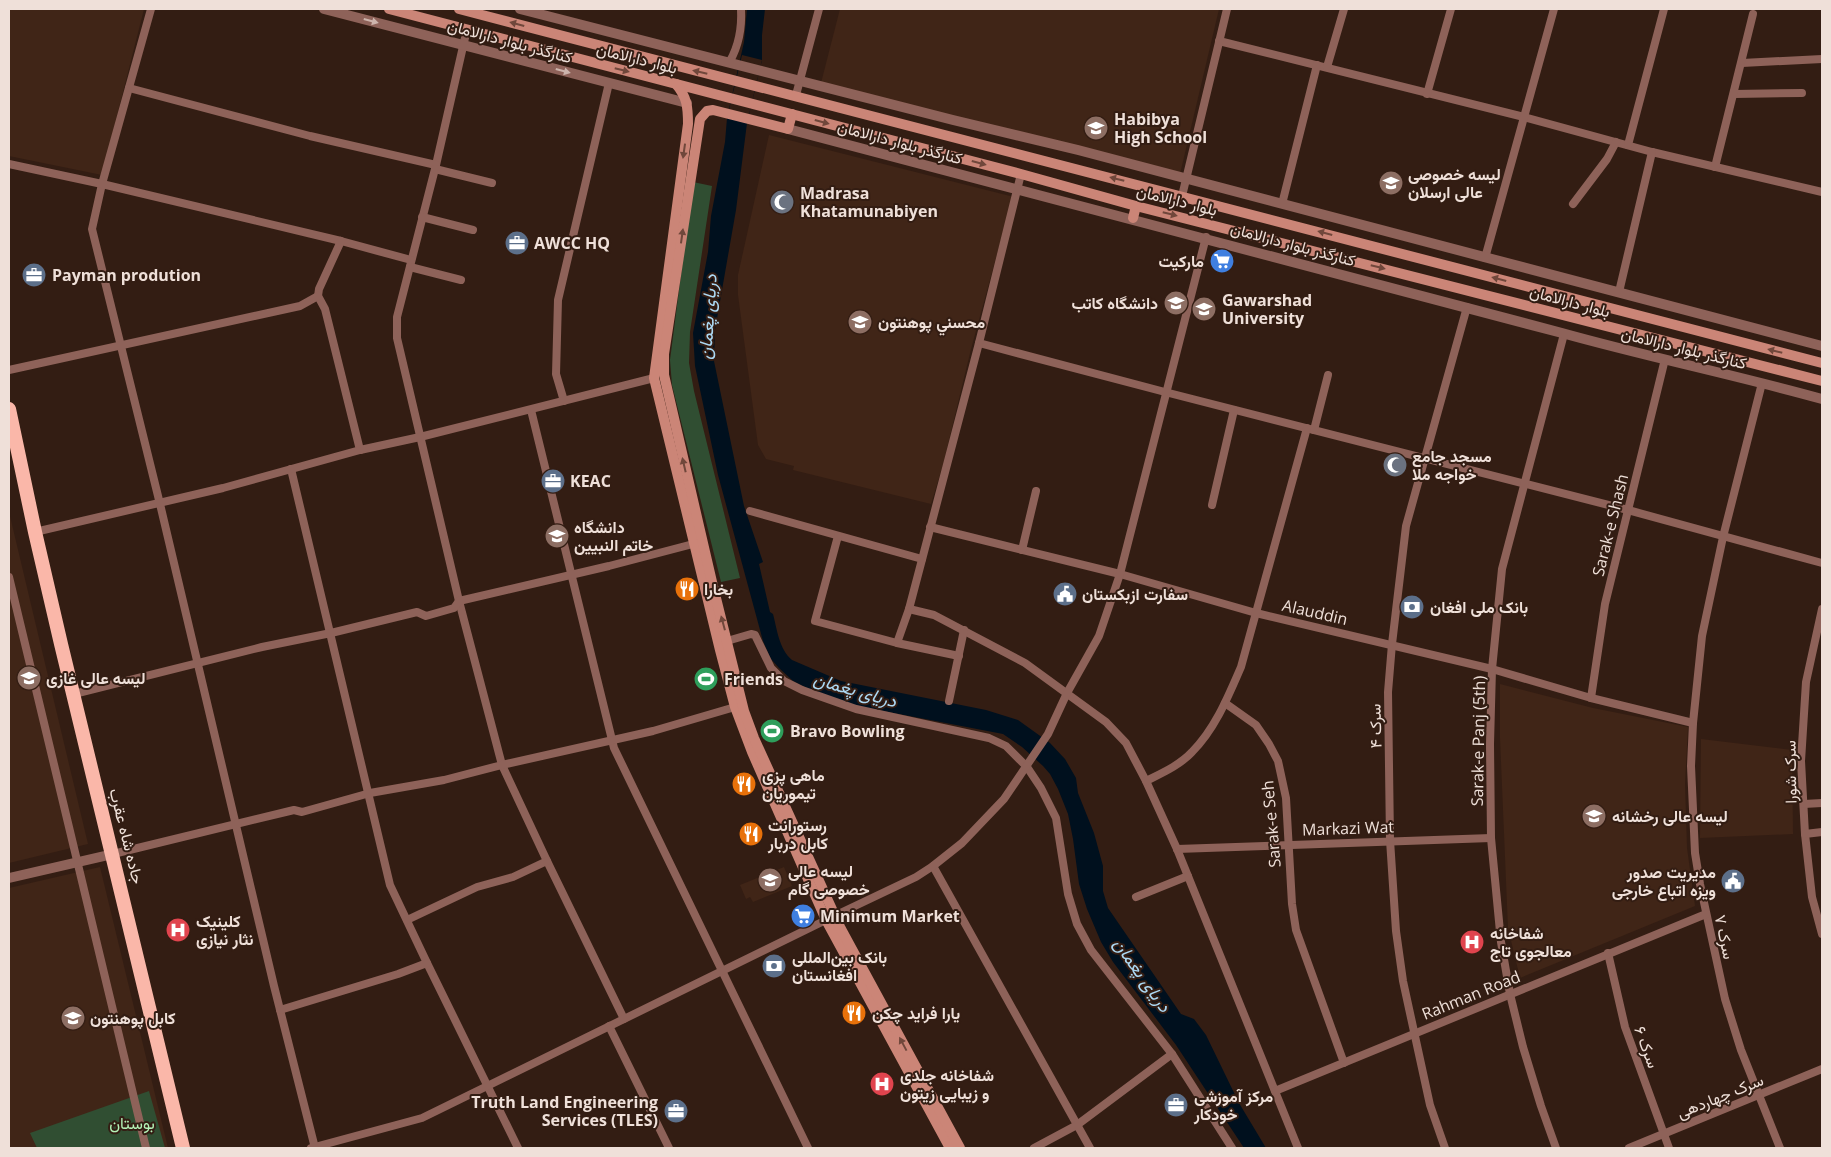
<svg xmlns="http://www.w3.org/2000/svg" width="1831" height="1157" font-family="'Open Sans',Vazirmatn,sans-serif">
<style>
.built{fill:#402517}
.green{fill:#304e32}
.water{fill:#00101e}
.pier{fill:#331d13}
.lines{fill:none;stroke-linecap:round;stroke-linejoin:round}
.minor{stroke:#8e6259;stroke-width:8}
.tertiary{stroke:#8e6259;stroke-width:10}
.secondary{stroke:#cb8577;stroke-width:10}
.trunk{stroke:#fab7a9;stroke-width:14}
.oneway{fill:#cdb4ac}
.oneway2{fill:#70473b}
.labels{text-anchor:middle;stroke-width:4;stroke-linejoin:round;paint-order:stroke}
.street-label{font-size:16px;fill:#efe0d9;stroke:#331d13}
.poi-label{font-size:16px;font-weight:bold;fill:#efe0d9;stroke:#331d13;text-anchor:start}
.park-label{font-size:16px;fill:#b5f3b8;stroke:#331d13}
.water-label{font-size:18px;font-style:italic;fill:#acd9f4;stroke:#331d13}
</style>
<rect width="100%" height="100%" fill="#331d13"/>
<g class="built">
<path d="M9,9H144L102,175L9,156Z"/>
<path d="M840,9H1219L1180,174L821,83Z"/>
<path d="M769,135L1014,197L1005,225L971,349L943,465L931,504L793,470L794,466L766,459L758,445L738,295V275Z"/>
<path d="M9,512L88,844L9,863Z"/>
<path d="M1500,684L1593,708L1688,727L1685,784L1687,848L1695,906L1520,978L1508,928L1500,738Z"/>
<path d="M1701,739L1792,750L1793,834L1700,838Z"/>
<path d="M100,867L168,1148H9V888Z"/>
<path d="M784,867L792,886L753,902L750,897L746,899L740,885Z"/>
</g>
<g class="green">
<path d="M693,182L712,186L690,332L689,363L694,391L740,578L721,582L672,385L670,360Z"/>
<path d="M149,1091L165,1148H37L30,1133Z"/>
</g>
<path class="water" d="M747,9H765L762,35V60L747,123L736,210L715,330L714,361L744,506L763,562L759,564L770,612L773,614C777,629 779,649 792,660L841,681L986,710L1018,720L1050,743L1065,759L1076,778L1078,793L1094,833L1103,866V891L1108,908L1181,1014L1194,1019L1206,1035L1239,1103L1266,1148H1244L1176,1045L1113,962L1101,942L1087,909L1079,884L1073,839L1068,814L1058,789L1050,774L1043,766L1022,747L1003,734L847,704L815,692L793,681L779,668L771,659L763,641L718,475L695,366L693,333L708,252L711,216L725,142L727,118L744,42Z"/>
<path class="pier" d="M742,55L762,60L747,123L727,118Z"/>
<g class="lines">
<g class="minor">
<path d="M151,9L102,184L92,229L160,504L274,986L315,1148"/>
<path d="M467,29L436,165L397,317V338L459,601L502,765L547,861L624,1019"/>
<path d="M1219,41L1524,117L1652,152L1822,192"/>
<path d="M730,61C739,45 742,28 741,9"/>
<path d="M1742,63L1822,59"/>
<path d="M1327,67L1344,9"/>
<path d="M129,88L310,136L436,165"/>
<path d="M1427,94L1451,9"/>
<path d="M1734,94L1802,93"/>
<path d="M796,95L819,9"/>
<path d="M1628,145L1664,9"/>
<path d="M9,164L102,184L341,241L411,260"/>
<path d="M1715,167L1753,14"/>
<path d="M435,169L492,183"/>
<path d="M1182,196L1227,9"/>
<path d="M1282,204L1317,65"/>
<path d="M1573,204L1607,159L1616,142"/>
<path d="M422,217L473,230"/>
<path d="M341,241L319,289L318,296L325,309L360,450"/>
<path d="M1485,258L1554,9"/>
<path d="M410,267L461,280"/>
<path d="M1619,292L1652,152"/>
<path d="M979,343L1165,392L1628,510L1822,563"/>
<path d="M9,370L300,306L318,296"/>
<path d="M1762,383L1723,537L1702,636L1693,723L1691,766L1695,853L1700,884L1725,999L1741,1050L1780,1148"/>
<path d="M564,401L556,374L558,300L609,83"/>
<path d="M531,410L614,748L808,1148"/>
<path d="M1314,430L1328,375"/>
<path d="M291,469L390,885L427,963L518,1148"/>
<path d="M1212,505L1234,410"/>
<path d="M750,511L922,559"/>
<path d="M930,527L1120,574L1256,613L1492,669L1591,698L1693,723"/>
<path d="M35,532L223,488L360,450L420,437L654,378"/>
<path d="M838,536L815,621L897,643L959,656"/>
<path d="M1022,550L1036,491"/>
<path d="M9,577L146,1148"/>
<path d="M909,609L934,615L1025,663L1106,722L1126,743L1146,781L1177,849L1298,1148"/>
<path d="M1822,609L1806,682L1801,761L1805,834L1812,897L1822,934"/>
<path d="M727,641L751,634L755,635L771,668L784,681L802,690L856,709L989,738L1006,746L1027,767L1041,788L1056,818L1068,894L1077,924L1091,950L1172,1054L1232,1148"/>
<path d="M897,643L909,609L979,343L1021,174"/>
<path d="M74,694L262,647L331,633L417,612L426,616L454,608L459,601L609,566L693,544"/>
<path d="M1591,698L1605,604L1665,359"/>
<path d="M949,701L964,630"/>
<path d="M1225,703L1256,725L1269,744L1278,761L1286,798L1292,904L1296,930L1344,1063"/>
<path d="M1146,781C1162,773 1180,765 1192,752C1215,729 1228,697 1241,667L1307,428"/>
<path d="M1804,804L1822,803"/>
<path d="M1805,834L1822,832"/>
<path d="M1177,849L1491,838"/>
<path d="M113,854L294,810L302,812L370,793L444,780L502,765L653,731L735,707"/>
<path d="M933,866L1090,1148"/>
<path d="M1136,897L1188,876"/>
<path d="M834,916L916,877L933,866L962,843L1004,799L1048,734L1067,693L1099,636L1120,574L1206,237"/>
<path d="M407,920L477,887L513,877L547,861"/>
<path d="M1608,953L1625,1027L1669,1148"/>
<path d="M280,1010L398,974L427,963"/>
<path d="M609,1026L669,1148"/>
<path d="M1275,1091L1706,914"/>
<path d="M311,1148L422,1118L826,920"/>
<path d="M1034,1148L1077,1125L1172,1054"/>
<path d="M1445,1148L1430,1105L1403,981L1396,931L1390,840L1388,692L1392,644L1406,526L1467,307"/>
<path d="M1556,1148L1541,1106L1523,1047L1510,994L1501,942L1491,838L1490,744L1492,669L1502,569L1564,334"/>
<path d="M1629,1148L1822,1069"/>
</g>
<g class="tertiary">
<path d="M324,9L687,103"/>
<path d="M520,9L953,120L1078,150L1822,346"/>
<path d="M788,129C1046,195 1304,263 1562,333C1648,357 1736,375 1822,399"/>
<path d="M9,878L113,854"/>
</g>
<g class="secondary">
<path d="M389,9L1021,174L1136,206L1822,381"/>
<path d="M459,9L1822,363"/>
<path d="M676,84C687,97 688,107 688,124L654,378L720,650L735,707L752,752L826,920L950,1148"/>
<path d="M792,114L788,129L713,110L707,111L700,119L664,354V375L712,582L744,711L754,738L841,929L960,1148"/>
<path d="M1133,218L1136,206"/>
</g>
<path class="trunk" d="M9,409L35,532L61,644L183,1148"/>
</g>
<defs><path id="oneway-solid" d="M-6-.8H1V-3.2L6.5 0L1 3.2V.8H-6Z" transform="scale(1.25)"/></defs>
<g class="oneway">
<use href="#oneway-solid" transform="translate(371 21) rotate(15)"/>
<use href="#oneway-solid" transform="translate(563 71) rotate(15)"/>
</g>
<g class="oneway2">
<use href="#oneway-solid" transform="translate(517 24) rotate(-165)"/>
<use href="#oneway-solid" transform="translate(622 70) rotate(14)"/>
<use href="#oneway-solid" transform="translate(700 72) rotate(-167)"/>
<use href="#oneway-solid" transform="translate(822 122) rotate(15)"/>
<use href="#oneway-solid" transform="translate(684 151) rotate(98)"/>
<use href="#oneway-solid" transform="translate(979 163) rotate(15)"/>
<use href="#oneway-solid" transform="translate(1117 179) rotate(-166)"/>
<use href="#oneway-solid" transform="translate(1170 214) rotate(14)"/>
<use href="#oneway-solid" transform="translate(1325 233) rotate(-165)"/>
<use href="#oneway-solid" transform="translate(682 236) rotate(-82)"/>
<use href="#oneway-solid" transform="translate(1378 267) rotate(14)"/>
<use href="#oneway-solid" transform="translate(1499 279) rotate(-165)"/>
<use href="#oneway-solid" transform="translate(1775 351) rotate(-166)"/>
<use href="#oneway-solid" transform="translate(684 465) rotate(-103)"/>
<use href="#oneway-solid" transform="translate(723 623) rotate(-105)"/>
<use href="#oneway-solid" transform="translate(903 1044) rotate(-118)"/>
</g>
<defs>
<symbol id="school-disc" viewBox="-11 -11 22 22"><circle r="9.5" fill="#8d6e63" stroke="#331d13"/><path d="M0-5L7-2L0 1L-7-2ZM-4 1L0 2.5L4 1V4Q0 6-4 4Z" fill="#fff"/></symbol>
<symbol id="mosque-disc" viewBox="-11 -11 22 22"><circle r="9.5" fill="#6b7280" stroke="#331d13"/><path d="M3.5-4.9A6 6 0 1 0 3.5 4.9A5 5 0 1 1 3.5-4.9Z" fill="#fff"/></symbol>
<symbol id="office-disc" viewBox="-11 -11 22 22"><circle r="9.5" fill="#5c6f8a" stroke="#331d13"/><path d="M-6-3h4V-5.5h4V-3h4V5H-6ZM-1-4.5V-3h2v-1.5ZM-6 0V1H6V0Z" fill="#fff"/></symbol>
<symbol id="supermarket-disc" viewBox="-11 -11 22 22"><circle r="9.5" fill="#3f7fe0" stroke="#331d13"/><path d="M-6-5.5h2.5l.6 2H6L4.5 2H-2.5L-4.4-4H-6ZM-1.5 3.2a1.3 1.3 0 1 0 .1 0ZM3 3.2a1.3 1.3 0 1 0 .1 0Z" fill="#fff"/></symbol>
<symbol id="university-disc" viewBox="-11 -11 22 22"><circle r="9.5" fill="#8d6e63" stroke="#331d13"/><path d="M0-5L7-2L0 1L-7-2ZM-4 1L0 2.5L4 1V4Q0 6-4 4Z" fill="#fff"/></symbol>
<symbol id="restaurant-disc" viewBox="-11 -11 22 22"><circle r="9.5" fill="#e8710a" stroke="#331d13"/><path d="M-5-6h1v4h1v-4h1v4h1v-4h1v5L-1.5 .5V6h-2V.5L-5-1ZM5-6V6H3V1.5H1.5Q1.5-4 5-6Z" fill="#fff"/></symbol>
<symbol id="civic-disc" viewBox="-11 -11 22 22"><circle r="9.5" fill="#5c6f8a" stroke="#331d13"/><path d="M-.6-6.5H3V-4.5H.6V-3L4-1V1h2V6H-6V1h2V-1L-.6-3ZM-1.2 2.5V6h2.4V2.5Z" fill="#fff"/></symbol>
<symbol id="bank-disc" viewBox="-11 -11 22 22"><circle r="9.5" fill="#5c6f8a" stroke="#331d13"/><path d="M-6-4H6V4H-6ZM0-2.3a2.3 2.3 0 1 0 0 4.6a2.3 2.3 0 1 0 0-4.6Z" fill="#fff"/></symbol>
<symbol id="stadium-disc" viewBox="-11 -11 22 22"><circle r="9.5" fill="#2e9e5b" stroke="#331d13"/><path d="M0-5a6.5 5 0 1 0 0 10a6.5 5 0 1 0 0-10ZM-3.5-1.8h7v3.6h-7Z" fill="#fff"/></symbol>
<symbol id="hospital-disc" viewBox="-11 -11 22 22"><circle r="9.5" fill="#e0444e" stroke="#331d13"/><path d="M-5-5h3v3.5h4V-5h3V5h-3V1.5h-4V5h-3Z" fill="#fff"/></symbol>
</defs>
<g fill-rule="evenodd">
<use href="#school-disc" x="1082" y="114" width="28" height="28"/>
<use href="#school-disc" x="1377" y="169" width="28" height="28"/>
<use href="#mosque-disc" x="768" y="188" width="28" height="28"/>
<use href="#office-disc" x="503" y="229" width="28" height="28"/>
<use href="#supermarket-disc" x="1208" y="247" width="28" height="28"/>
<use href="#office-disc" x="20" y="261" width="28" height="28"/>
<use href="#university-disc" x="1162" y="289" width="28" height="28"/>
<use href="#university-disc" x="1190" y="295" width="28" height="28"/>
<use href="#university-disc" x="846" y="308" width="28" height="28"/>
<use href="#mosque-disc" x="1381" y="451" width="28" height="28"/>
<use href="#office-disc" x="539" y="467" width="28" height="28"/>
<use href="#university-disc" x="543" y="522" width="28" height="28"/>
<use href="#restaurant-disc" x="673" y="575" width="28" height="28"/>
<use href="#civic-disc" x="1051" y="580" width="28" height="28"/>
<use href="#bank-disc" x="1398" y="593" width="28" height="28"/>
<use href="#university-disc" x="15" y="664" width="28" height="28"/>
<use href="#stadium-disc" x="692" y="665" width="28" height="28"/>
<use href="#stadium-disc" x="758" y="717" width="28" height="28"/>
<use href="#restaurant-disc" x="730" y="770" width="28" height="28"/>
<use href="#school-disc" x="1580" y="802" width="28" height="28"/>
<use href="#restaurant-disc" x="737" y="820" width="28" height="28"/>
<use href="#school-disc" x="756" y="866" width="28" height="28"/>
<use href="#civic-disc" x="1719" y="867" width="28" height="28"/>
<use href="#supermarket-disc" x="789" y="902" width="28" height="28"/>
<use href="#hospital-disc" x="164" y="916" width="28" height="28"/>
<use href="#hospital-disc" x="1458" y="928" width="28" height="28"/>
<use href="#bank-disc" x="760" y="952" width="28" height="28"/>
<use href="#restaurant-disc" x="840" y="999" width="28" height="28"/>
<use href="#university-disc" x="59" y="1004" width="28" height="28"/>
<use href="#hospital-disc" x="868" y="1070" width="28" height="28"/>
<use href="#office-disc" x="1162" y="1091" width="28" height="28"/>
<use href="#office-disc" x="662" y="1097" width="28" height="28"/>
</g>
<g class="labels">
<g class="street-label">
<text transform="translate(510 41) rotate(15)" y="6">کنارگذر بلوار دارالامان</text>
<text transform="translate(637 58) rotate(14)" y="6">بلوار دارالامان</text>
<text transform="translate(900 142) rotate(15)" y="6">کنارگذر بلوار دارالامان</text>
<text transform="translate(1177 200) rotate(14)" y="6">بلوار دارالامان</text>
<text transform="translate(1293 244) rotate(15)" y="6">کنارگذر بلوار دارالامان</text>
<text transform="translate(1570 301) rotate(15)" y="6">بلوار دارالامان</text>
<text transform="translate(1684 348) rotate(14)" y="6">کنارگذر بلوار دارالامان</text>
<text transform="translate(1610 525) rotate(-76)" y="6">Sarak-e Shash</text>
<text transform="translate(1315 612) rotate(13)" y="6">Alauddin</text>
<text transform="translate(1375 726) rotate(-91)" y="6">سرک ۴</text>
<text transform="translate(1478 741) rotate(-89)" y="6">Sarak-e Panj (5th)</text>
<text transform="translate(1790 772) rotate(-91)" y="6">سرک شورا</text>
<text transform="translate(1271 824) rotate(-95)" y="6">Sarak-e Seh</text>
<text transform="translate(1348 828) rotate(-2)" y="6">Markazi Wat</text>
<text transform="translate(127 836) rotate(76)" y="6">جاده شاه عقرب</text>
<text transform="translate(1725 937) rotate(78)" y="6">سرک ۷</text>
<text transform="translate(1471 995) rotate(-22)" y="6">Rahman Road</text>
<text transform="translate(1647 1047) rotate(70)" y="6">سرک ۶</text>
<text transform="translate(1720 1096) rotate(-22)" y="6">سرک چهاردهی</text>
</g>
<g class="poi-label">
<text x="1114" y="125">Habibya<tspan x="1114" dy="18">High School</tspan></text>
<text x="1408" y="180">لیسه خصوصی<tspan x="1408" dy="18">عالی ارسلان</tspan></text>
<text x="800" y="199">Madrasa<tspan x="800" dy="18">Khatamunabiyen</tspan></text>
<text x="534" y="249">AWCC HQ</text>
<text x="1204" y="267" text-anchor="end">مارکیت</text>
<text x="52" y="281">Payman prodution</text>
<text x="1222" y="306">Gawarshad<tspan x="1222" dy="18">University</tspan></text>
<text x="1158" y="309" text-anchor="end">دانشگاه کاتب</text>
<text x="878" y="328">محسني پوهنتون</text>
<text x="1412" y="462">مسجد جامع<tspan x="1412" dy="18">خواجه ملا</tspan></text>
<text x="570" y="487">KEAC</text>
<text x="574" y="533">دانشگاه<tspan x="574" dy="18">خاتم النبیین</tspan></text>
<text x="704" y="595">بخارا</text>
<text x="1082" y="600">سفارت ازبکستان</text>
<text x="1430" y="613">بانک ملی افغان</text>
<text x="46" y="684">لیسه عالی غازی</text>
<text x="724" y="685">Friends</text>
<text x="790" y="737">Bravo Bowling</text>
<text x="762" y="781">ماهی پزی<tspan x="762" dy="18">تیموریان</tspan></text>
<text x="1612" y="822">لیسه عالی رخشانه</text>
<text x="768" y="831">رستورانت<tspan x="768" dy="18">کابل دربار</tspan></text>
<text x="788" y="877">لیسه عالی<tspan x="788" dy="18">خصوصی گام</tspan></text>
<text x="1716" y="878" text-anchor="end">مدیریت صدور<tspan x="1716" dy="18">ویزه اتباع خارجی</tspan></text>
<text x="820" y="922">Minimum Market</text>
<text x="196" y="927">کلینیک<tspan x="196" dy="18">نثار نیازی</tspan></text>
<text x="1490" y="939">شفاخانه<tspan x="1490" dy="18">معالجوی تاج</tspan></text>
<text x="792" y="963">بانک بین‌المللی<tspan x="792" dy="18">افغانستان</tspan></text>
<text x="872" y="1019">یارا فراید چکن</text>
<text x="90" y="1024">کابل پوهنتون</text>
<text x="900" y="1081">شفاخانه جلدی<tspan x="900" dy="18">و زیبایی زیتون</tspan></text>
<text x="1194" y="1102">مرکز آموزشی<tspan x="1194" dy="18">خودکار</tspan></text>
<text x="658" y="1108" text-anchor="end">Truth Land Engineering<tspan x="658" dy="18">Services (TLES)</tspan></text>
</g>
<g class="park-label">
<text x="132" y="1129">بوستان</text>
</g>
<g class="water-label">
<text transform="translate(708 317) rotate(-86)" y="6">دریای پغمان</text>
<text transform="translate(855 690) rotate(16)" y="6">دریای پغمان</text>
<text transform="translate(1142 975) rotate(55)" y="6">دریای پغمان</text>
</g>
</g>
<rect width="1831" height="1157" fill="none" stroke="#efe0d9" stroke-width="20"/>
</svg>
